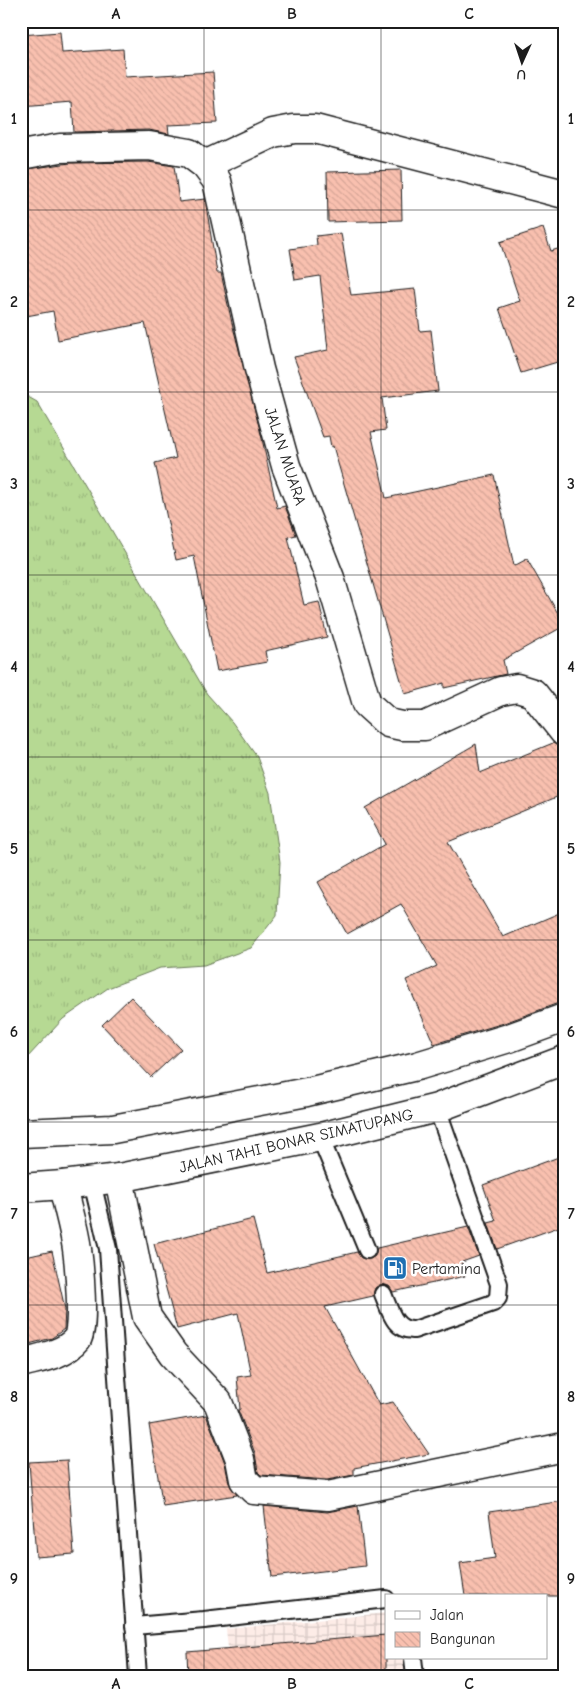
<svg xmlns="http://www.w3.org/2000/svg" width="585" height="1697" font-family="'Comic Neue',sans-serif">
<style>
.industrial{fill:url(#industrial-grid)}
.grass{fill:url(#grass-tufts);stroke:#697a58}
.building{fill:url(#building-back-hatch);stroke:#1c1c1c}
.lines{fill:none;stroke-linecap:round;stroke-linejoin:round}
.lane-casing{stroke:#1c1c1c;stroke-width:20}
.street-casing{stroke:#1c1c1c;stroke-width:31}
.highway-casing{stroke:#1c1c1c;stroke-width:31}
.lane{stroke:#fff;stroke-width:16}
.street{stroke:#fff;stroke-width:28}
.highway{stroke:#fff;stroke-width:28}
.grid{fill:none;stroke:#1c1c1c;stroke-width:1;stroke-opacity:0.55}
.labels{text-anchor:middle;stroke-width:5;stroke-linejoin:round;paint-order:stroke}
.street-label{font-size:16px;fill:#1c1c1c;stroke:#fff}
.poi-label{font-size:16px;fill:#1c1c1c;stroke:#fff;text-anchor:start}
.neatline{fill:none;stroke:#1c1c1c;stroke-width:2}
.grid-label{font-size:16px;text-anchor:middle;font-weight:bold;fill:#1c1c1c}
</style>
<defs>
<pattern id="industrial-grid" width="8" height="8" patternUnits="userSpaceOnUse" patternTransform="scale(1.25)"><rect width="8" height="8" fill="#fdece7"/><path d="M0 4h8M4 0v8" fill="none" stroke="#d8cac6"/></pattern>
<pattern id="grass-tufts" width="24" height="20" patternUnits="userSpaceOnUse" patternTransform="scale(1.25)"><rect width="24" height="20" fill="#b6d993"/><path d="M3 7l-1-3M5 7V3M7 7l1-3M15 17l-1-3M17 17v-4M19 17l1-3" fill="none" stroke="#9cba7e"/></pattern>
<pattern id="building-back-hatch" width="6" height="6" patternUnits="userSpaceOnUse" patternTransform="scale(1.25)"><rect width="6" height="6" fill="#f9c0af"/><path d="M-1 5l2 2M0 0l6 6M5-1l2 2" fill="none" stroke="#d5a496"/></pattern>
</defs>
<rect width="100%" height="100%" fill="#fff"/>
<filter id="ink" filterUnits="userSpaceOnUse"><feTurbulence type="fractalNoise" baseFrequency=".02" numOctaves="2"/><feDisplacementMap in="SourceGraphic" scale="10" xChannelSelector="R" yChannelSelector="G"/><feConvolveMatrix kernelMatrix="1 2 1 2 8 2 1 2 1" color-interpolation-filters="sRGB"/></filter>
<g filter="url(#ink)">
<path class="industrial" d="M386,1613V1658H406L407,1676H231L226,1629Z"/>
<path class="grass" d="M21,393L37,402L207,694L232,722L257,757L270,793L280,862L277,915L251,948L204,965L160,968L108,988L63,1019L27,1058L21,1063Z"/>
<g class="building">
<path d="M60,32L62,53L123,49L125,77L213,72L217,123L168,125L169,134L149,130L74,132L72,102L21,106V35Z"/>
<path d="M148,162L174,166L179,202L205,199L217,273H221L232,323L261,434L277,508L285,506L296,535L288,537L304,605L319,602L327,637L265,651L267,662L217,671L194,556L176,560L155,463L176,458L145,323L58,340L53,311L21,317V170L70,163Z"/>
<path d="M401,170L402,220L328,222L327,172Z"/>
<path d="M543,228L551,251L564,247V360L521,373L499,308L520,301L500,242Z"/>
<path d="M341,233L351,295L415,289L420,331L431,330L438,391L382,398L386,430L371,432L386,498L494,475L514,566L527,559L564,624V626L503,660L506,674L444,688V683L405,694L333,446L331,447L329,436L323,437L294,357L328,350L320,276L295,280L290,249L317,245L316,236Z"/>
<path d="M553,743L559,747L564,758V794L448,842L503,937L564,911V1001L504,1023L434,1044L406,980L437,966L401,904L347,934L318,882L385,844L365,808L476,744L480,773Z"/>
<path d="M131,997L181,1049L151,1077L102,1025Z"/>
<path d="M564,1155V1225L497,1249L488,1223L496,1221L483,1185Z"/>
<path d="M253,1219L267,1273L357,1252L361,1258L370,1259L375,1256L377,1248L468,1227L479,1256L462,1262L465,1276L393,1292L389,1286L380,1285L375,1288L373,1296L325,1307L379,1405L393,1402L429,1454L354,1468V1475L327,1480L261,1475L258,1472L255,1453L238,1410L240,1409L237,1377L251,1375L238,1313L177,1329L154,1244Z"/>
<path d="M52,1251L65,1309L64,1329L52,1338L21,1346V1258Z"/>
<path d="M206,1415L225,1463L229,1483L237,1495L163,1506L149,1425Z"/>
<path d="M67,1460L74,1554L36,1557L29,1462Z"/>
<path d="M564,1501V1596H465L460,1563L495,1558L489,1512Z"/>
<path d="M264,1506L327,1512L358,1506L365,1566L272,1577Z"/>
<path d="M386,1635V1676H188L187,1652Z"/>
</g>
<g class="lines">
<defs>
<g id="lane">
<path d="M320,1137L367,1250"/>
<path d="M92,1182L108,1249L138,1676"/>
<path d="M383,1294C390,1310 394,1331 414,1330L493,1303L498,1298L499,1284L437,1108"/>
<path d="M134,1626L204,1620L386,1599"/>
<path d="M413,1658L415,1676"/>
</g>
<g id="street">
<path d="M21,155L60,148L149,146L189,153L205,165L217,181L259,369L286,466L330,578L367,704L388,723L402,726H425L501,691L517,688L533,693L564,732"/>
<path d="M205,165L273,133L294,129H315L564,194"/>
<path d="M119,1178L147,1317L173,1354L218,1402L240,1459L244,1480L254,1490L328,1496L564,1447"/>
<path d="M21,1363C39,1358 64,1355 77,1339C85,1329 79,1264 77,1249C74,1227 67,1206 63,1185"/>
</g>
<g id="highway">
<path d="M21,1133L113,1129L307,1092L417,1066L509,1038L564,1018"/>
<path d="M21,1188L63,1185L119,1178L320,1137L437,1108L564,1060"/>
</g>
</defs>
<use href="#lane" class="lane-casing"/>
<use href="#street" class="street-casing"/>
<use href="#highway" class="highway-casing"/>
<use href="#lane" class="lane"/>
<use href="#street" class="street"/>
<use href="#highway" class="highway"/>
</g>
</g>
<path class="grid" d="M204,21V1676M381,21V1676M21,210H564M21,392H564M21,575H564M21,757H564M21,940H564M21,1122H564M21,1305H564M21,1487H564"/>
<defs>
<symbol id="fuel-square" viewBox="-11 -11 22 22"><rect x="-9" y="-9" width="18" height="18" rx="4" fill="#1f6fb2" stroke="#fff"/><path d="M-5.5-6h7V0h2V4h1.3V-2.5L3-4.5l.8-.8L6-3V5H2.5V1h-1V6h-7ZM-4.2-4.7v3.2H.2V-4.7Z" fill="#fff"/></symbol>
</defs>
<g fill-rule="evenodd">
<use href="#fuel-square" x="381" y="1254" width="28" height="28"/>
</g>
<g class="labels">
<g class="street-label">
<text transform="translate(286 456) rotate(72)" y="6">JALAN MUARA</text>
<text transform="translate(296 1140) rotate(-13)" y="6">JALAN TAHI BONAR SIMATUPANG</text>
</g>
<g class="poi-label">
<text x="412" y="1274">Pertamina</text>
</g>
</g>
<rect width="585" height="1697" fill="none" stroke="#fff" stroke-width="55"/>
<rect x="385" y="1594" width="162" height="65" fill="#ffffff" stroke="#a4a4a4"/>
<rect x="395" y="1611" width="25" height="8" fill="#ffffff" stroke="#a4a4a4"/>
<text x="430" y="1620" font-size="15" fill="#1c1c1c">Jalan</text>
<rect x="395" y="1632" width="25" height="15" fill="url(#building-back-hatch)" stroke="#a4a4a4"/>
<text x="430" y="1644" font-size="15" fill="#1c1c1c">Bangunan</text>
<g transform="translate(522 62) rotate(183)" stroke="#ffffff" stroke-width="4" paint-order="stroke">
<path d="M0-4L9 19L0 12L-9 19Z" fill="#1c1c1c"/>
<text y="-8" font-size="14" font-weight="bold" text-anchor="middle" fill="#1c1c1c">U</text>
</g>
<rect x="28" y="28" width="530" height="1642" class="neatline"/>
<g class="grid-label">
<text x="116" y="19">A</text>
<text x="292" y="19">B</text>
<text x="469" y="19">C</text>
<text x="14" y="124">1</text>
<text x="571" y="124">1</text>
<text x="14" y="307">2</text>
<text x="571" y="307">2</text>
<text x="14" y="489">3</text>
<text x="571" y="489">3</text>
<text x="14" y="672">4</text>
<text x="571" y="672">4</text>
<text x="14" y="854">5</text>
<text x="571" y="854">5</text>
<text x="14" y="1037">6</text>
<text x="571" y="1037">6</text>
<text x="14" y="1219">7</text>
<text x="571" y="1219">7</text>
<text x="14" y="1402">8</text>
<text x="571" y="1402">8</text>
<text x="14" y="1584">9</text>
<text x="571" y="1584">9</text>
<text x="116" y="1689">A</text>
<text x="292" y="1689">B</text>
<text x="469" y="1689">C</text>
</g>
</svg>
